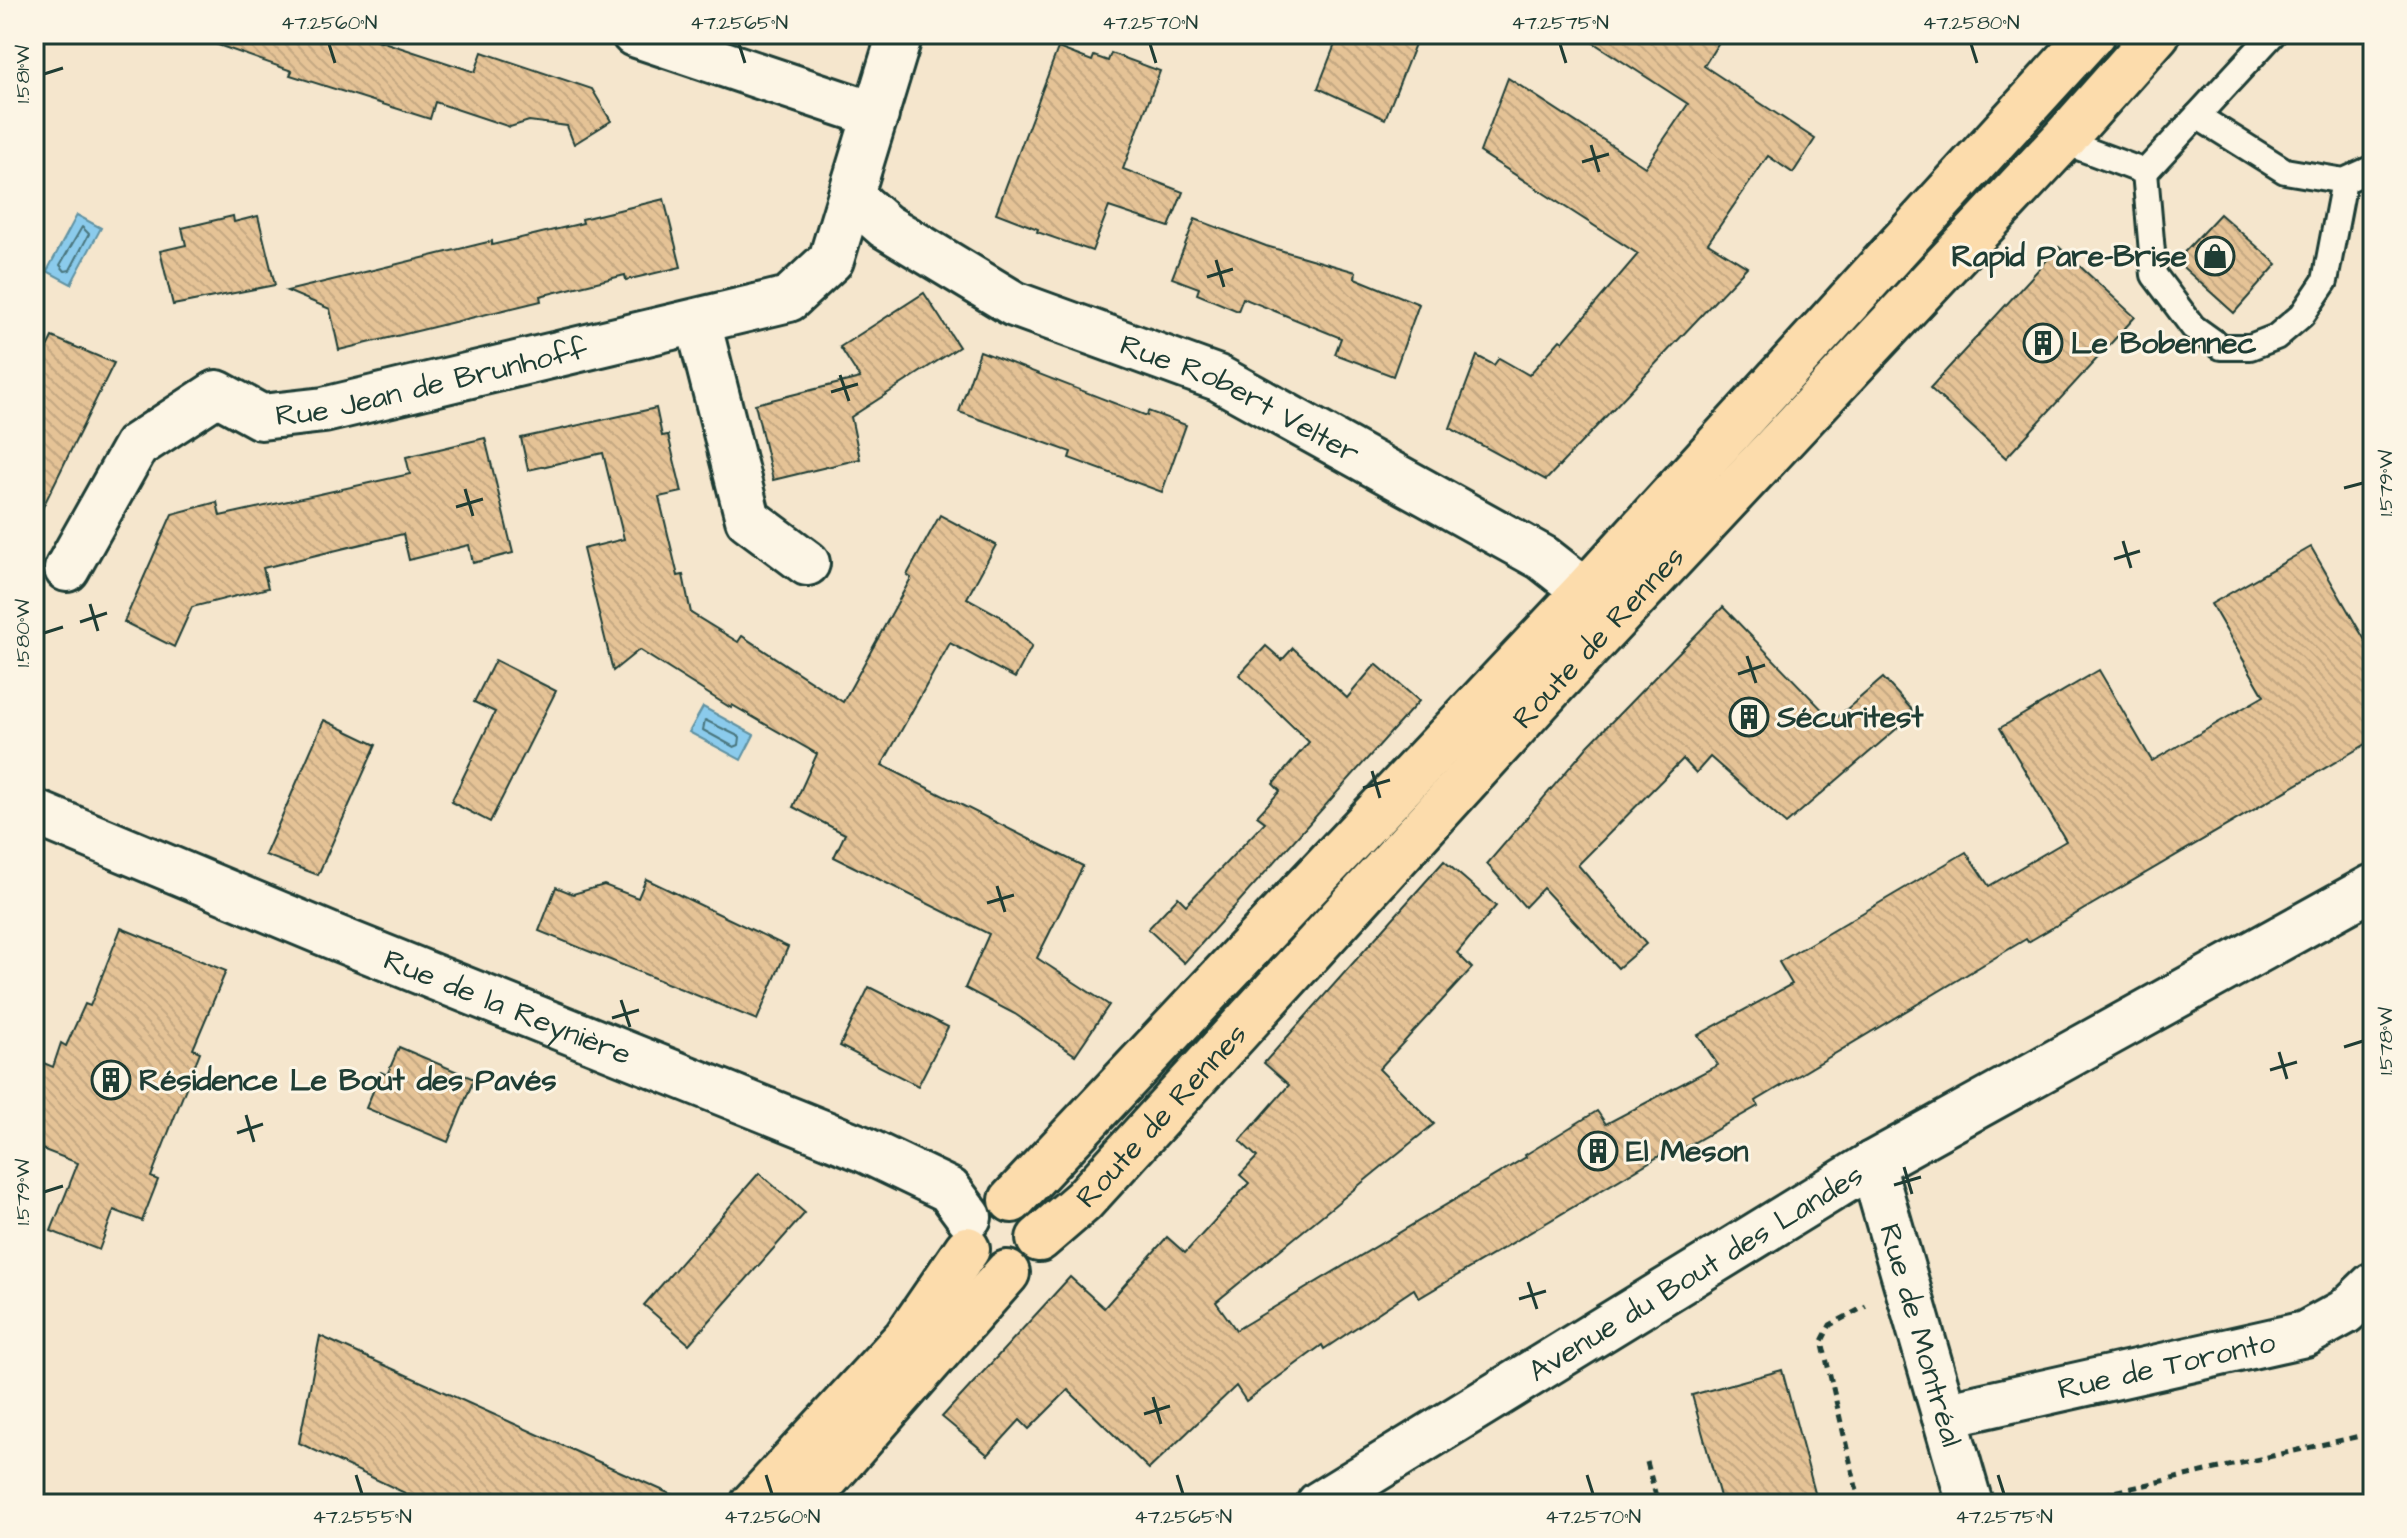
<svg xmlns="http://www.w3.org/2000/svg" width="2407" height="1538" font-family="'Architects Daughter',sans-serif">
<style>
.water{fill:#8bcbec;stroke:#6092a2;stroke-width:2}
.lines{fill:none;stroke-linecap:round;stroke-linejoin:round}
.shore{stroke:#4a767e;stroke-width:2}
.building{fill:url(#building-back-hatch);stroke:#1f3d34;stroke-width:2}
.service-casing{stroke:#1f3d34;stroke-width:30}
.minor-casing{stroke:#1f3d34;stroke-width:50}
.tertiary-casing{stroke:#1f3d34;stroke-width:50}
.primary-casing{stroke:#1f3d34;stroke-width:50}
.path{stroke:#1f3d34;stroke-width:5;stroke-dasharray:8 6;stroke-linecap:butt}
.service{stroke:#fcf5e5;stroke-width:24}
.minor{stroke:#fcf5e5;stroke-width:44}
.tertiary{stroke:#fcf5e5;stroke-width:44}
.primary{stroke:#fcdcac;stroke-width:44}
.ticks{fill:none;stroke:#1f3d34;stroke-width:3}
.labels{text-anchor:middle;stroke-width:6;stroke-linejoin:round;paint-order:stroke}
.poi-label{font-size:30px;font-weight:bold;fill:#1f3d34;stroke:#fcf5e5;text-anchor:start}
.street-label{font-size:30px;fill:#1f3d34;stroke:#fcf5e5}
.neatline{fill:none;stroke:#1f3d34;stroke-width:3}
.ticks-label{font-size:20px;text-anchor:middle;fill:#1f3d34}
</style>
<defs>
<pattern id="building-back-hatch" width="6" height="6" patternUnits="userSpaceOnUse" patternTransform="scale(2)"><rect width="6" height="6" fill="#e5c396"/><path d="M-1 5l2 2M0 0l6 6M5-1l2 2" fill="none" stroke="#c4a882"/></pattern>
</defs>
<rect width="100%" height="100%" fill="#f5e6cd"/>
<filter id="ink" filterUnits="userSpaceOnUse"><feTurbulence type="fractalNoise" baseFrequency=".0125" numOctaves="2"/><feDisplacementMap in="SourceGraphic" scale="16" xChannelSelector="R" yChannelSelector="G"/><feConvolveMatrix kernelMatrix="1 2 1 2 8 2 1 2 1" color-interpolation-filters="sRGB"/></filter>
<g filter="url(#ink)">
<g class="water">
<path d="M77,215L101,228L71,284L47,271Z"/>
<path d="M703,707L754,735L741,760L689,732Z"/>
</g>
<g class="lines">
<g class="shore">
<path d="M82,227L89,234L70,270L65,271L60,265Z"/>
<path d="M705,720L740,737L739,745L734,747L703,730Z"/>
</g>
</g>
<g class="building">
<path d="M205,34H359L475,72L482,52L592,89L611,121L574,144L567,126L529,121L510,127L435,102L430,119L290,75L292,71L204,40Z"/>
<path d="M1339,34H1419L1385,119L1318,88Z"/>
<path d="M1580,34H1724L1704,66L1815,139L1793,173L1768,156L1708,243L1747,267L1546,480L1450,428L1477,356L1494,365L1499,358L1529,375L1560,340L1563,342L1638,254L1480,152L1508,78L1645,167L1688,104Z"/>
<path d="M1058,48L1092,61L1094,56L1108,61L1111,53L1160,71L1123,169L1183,192L1169,227L1109,207L1092,251L1037,232L1038,229L996,213Z"/>
<path d="M664,199L681,267L626,280L625,275L540,296L541,301L339,350L330,309L287,291L492,241V245L583,223L582,219Z"/>
<path d="M2220,214L2277,264L2234,313L2176,261Z"/>
<path d="M233,216L234,222L258,216L275,285L173,305L160,251L186,245L182,228Z"/>
<path d="M1195,219L1266,246L1356,272L1355,278L1419,304L1393,376L1335,354L1341,338L1243,298L1238,311L1197,294L1199,288L1172,278Z"/>
<path d="M2059,247L2135,317L2006,458L1930,388Z"/>
<path d="M924,293L959,347L851,417L860,459L773,480L755,404L860,378L840,347Z"/>
<path d="M52,337L114,363L34,525V374Z"/>
<path d="M980,351L1147,416L1148,411L1186,425L1162,492L1069,458L1071,452L959,412Z"/>
<path d="M656,408L662,436L668,435L682,492L659,497L678,576L683,575L691,613L738,642L742,636L843,702L911,578L907,575L940,515L996,545L967,598L1000,616L1032,646L1015,678L950,643L882,765L1083,866L1037,958L1109,1005L1075,1055L1015,1014L965,988L989,934L834,857L845,834L793,807L817,754L732,705L731,708L639,650L613,671L583,549L624,539L603,453L528,470L521,438Z"/>
<path d="M485,438L513,553L473,563L469,545L409,560L403,534L263,568L268,588L192,607L174,647L124,622L172,514L217,502L220,516L410,474L406,457Z"/>
<path d="M2311,547L2373,654V740L2028,942L2026,939L1756,1101L1758,1106L1670,1156L1668,1151L1419,1298L1414,1289L1324,1349L1322,1345L1246,1401L1236,1386L1149,1469L1068,1390L1029,1429L1020,1420L988,1455L942,1417L1070,1277L1104,1308L1167,1237L1185,1253L1249,1183L1240,1175L1257,1157L1240,1141L1289,1085L1264,1063L1444,861L1496,906L1457,953L1472,968L1379,1069L1434,1124L1216,1302L1236,1330L1526,1157L1525,1155L1597,1111L1606,1124L1718,1065L1698,1035L1792,984L1779,962L1966,852L1989,886L2066,841L2000,728L2099,670L2152,761L2264,696L2211,604Z"/>
<path d="M1723,607L1833,721L1883,678L1915,713L1786,824L1710,757L1696,773L1683,759L1578,865L1646,944L1618,968L1543,888L1525,907L1487,864L1588,746Z"/>
<path d="M1266,646L1282,660L1293,648L1347,698L1376,664L1419,701L1184,963L1148,929L1178,897L1186,905L1265,822L1257,816L1280,791L1273,784L1309,742L1239,675Z"/>
<path d="M495,660L556,691L490,822L451,802L495,712L474,702Z"/>
<path d="M324,720L376,745L318,875L265,855Z"/>
<path d="M646,879L788,947L757,1020L539,931L556,887L573,894L604,885L638,898Z"/>
<path d="M121,928L226,971L193,1049L200,1052L151,1177L158,1180L142,1221L114,1210L99,1250L51,1231L78,1163L34,1146V1059L53,1067L61,1043L66,1046L85,1004L90,1006Z"/>
<path d="M869,987L948,1027L918,1086L840,1046Z"/>
<path d="M399,1047L474,1079L448,1142L366,1108L381,1072L387,1075Z"/>
<path d="M759,1173L805,1213L689,1344L644,1305Z"/>
<path d="M320,1336L579,1453L693,1504H428L299,1443Z"/>
<path d="M1782,1370L1818,1504H1722L1692,1395Z"/>
</g>
<g class="lines">
<defs>
<g id="service">
<path d="M2197,116L2285,171L2344,181L2373,168"/>
<path d="M2062,141L2145,172L2273,34"/>
<path d="M2145,172L2154,275L2193,327L2221,347H2250L2276,337L2302,315L2325,281L2344,181"/>
</g>
<g id="minor">
<path d="M634,34L876,115"/>
<path id="s1" d="M852,197L885,226L1014,304L1218,378L1543,558L1585,591"/>
<path d="M698,322L748,519L807,563"/>
<path id="s2" d="M67,569L136,446L217,393L261,417L324,410L789,299L831,260L900,34"/>
<path id="s3" d="M34,812L334,937L863,1149L949,1190L969,1217"/>
<path id="s4" d="M1872,1164L1970,1504"/>
<path id="s5" d="M1944,1415L2305,1334L2345,1312L2373,1285"/>
</g>
<g id="tertiary">
<path id="s6" d="M1319,1504L1872,1164L2373,887"/>
</g>
<g id="primary">
<path d="M1012,1200L1585,591L2092,34"/>
<path id="s7" d="M1039,1239L1083,1201L1556,682L2062,141L2157,34"/>
<path d="M753,1504L906,1338L967,1249"/>
<path d="M804,1504L1007,1273"/>
</g>
</defs>
<use href="#service" class="service-casing"/>
<use href="#minor" class="minor-casing"/>
<use href="#tertiary" class="tertiary-casing"/>
<use href="#primary" class="primary-casing"/>
<g class="path">
<path d="M1647,1462L1658,1504"/>
<path d="M1860,1504L1822,1341L1830,1325L1866,1306"/>
<path d="M2062,1504L2373,1433"/>
</g>
<use href="#service" class="service"/>
<use href="#minor" class="minor"/>
<use href="#tertiary" class="tertiary"/>
<use href="#primary" class="primary"/>
</g>
</g>
<path class="ticks" d="M329,44L335,63M739,44L745,63M1150,44L1156,63M1560,44L1566,63M1971,44L1977,63M44,74L63,68M1591,145L1599,172M1582,162L1609,154M1216,260L1224,287M1207,277L1233,269M840,375L849,401M831,392L858,384M2344,488L2363,483M465,489L473,516M456,507L483,499M2123,541L2131,568M2114,559L2140,551M90,604L98,631M80,622L107,613M44,633L63,627M1747,656L1756,683M1738,674L1765,665M1372,771L1380,798M1363,788L1390,780M997,886L1005,912M987,903L1014,895M621,1000L630,1027M612,1018L639,1010M2344,1047L2363,1041M2279,1052L2287,1079M2270,1070L2297,1062M246,1115L254,1142M237,1133L263,1124M1904,1167L1912,1194M1894,1185L1921,1177M44,1192L63,1186M1528,1282L1537,1309M1519,1299L1546,1291M1153,1397L1161,1424M1144,1414L1170,1406M356,1475L362,1494M766,1475L772,1494M1177,1475L1183,1494M1587,1475L1593,1494M1998,1475L2004,1494"/>
<defs>
<symbol id="shop-ring" viewBox="-11 -11 22 22"><circle r="9.5" fill="#fcf5e5" stroke="#1f3d34" stroke-width="1.5"/><path d="M-5-2.5h2.3a2.7 3.5 0 0 1 5.4 0H5L5.5 6h-11ZM-1.5-2.5h3a1.5 2.3 0 0 0-3 0Z" fill="#1f3d34"/></symbol>
<symbol id="building-ring" viewBox="-11 -11 22 22"><circle r="9.5" fill="#fcf5e5" stroke="#1f3d34" stroke-width="1.5"/><path d="M-4-6H4V6H1V3H-1V6H-4ZM-2.5-4.3h1.7v1.8h-1.7ZM.8-4.3h1.7v1.8H.8ZM-2.5-1h1.7V.8h-1.7ZM.8-1h1.7V.8H.8Z" fill="#1f3d34"/></symbol>
</defs>
<g fill-rule="evenodd">
<use href="#shop-ring" x="2193" y="234" width="44" height="44"/>
<use href="#building-ring" x="2021" y="321" width="44" height="44"/>
<use href="#building-ring" x="1727" y="695" width="44" height="44"/>
<use href="#building-ring" x="89" y="1058" width="44" height="44"/>
<use href="#building-ring" x="1576" y="1129" width="44" height="44"/>
</g>
<g class="labels">
<g class="poi-label">
<text x="2187" y="266" text-anchor="end">Rapid Pare-Brise</text>
<text x="2071" y="353">Le Bobennec</text>
<text x="1777" y="727">Sécuritest</text>
<text x="139" y="1090">Résidence Le Bout des Pavés</text>
<text x="1626" y="1161">El Meson</text>
</g>
<g class="street-label">
<text dy="10" stroke="none"><textPath href="#s2" startOffset="462">Rue Jean de Brunhoff</textPath></text>
<text dy="10" stroke="none"><textPath href="#s1" startOffset="440">Rue Robert Velter</textPath></text>
<text dy="10" stroke="none"><textPath href="#s7" startOffset="822">Route de Rennes</textPath></text>
<text dy="10" stroke="none"><textPath href="#s3" startOffset="512">Rue de la Reynière</textPath></text>
<text dy="10" stroke="none"><textPath href="#s7" startOffset="174">Route de Rennes</textPath></text>
<text dy="10" stroke="none"><textPath href="#s6" startOffset="442">Avenue du Bout des Landes</textPath></text>
<text dy="10" stroke="none"><textPath href="#s4" startOffset="178">Rue de Montréal</textPath></text>
<text dy="10" stroke="none"><textPath href="#s5" startOffset="228">Rue de Toronto</textPath></text>
</g>
</g>
<rect width="2407" height="1538" fill="none" stroke="#fcf5e5" stroke-width="88"/>
<rect x="44" y="44" width="2319" height="1450" class="neatline"/>
<g class="ticks-label">
<text x="329" y="29">47.2560°N</text>
<text x="739" y="29">47.2565°N</text>
<text x="1150" y="29">47.2570°N</text>
<text x="1560" y="29">47.2575°N</text>
<text x="1971" y="29">47.2580°N</text>
<text transform="translate(22 74) rotate(-90)" y="7">1.581°W</text>
<text transform="translate(2385 483) rotate(-90)" y="7">1.579°W</text>
<text transform="translate(22 633) rotate(-90)" y="7">1.580°W</text>
<text transform="translate(2385 1041) rotate(-90)" y="7">1.578°W</text>
<text transform="translate(22 1192) rotate(-90)" y="7">1.579°W</text>
<text x="362" y="1523">47.2555°N</text>
<text x="772" y="1523">47.2560°N</text>
<text x="1183" y="1523">47.2565°N</text>
<text x="1593" y="1523">47.2570°N</text>
<text x="2004" y="1523">47.2575°N</text>
</g>
</svg>
